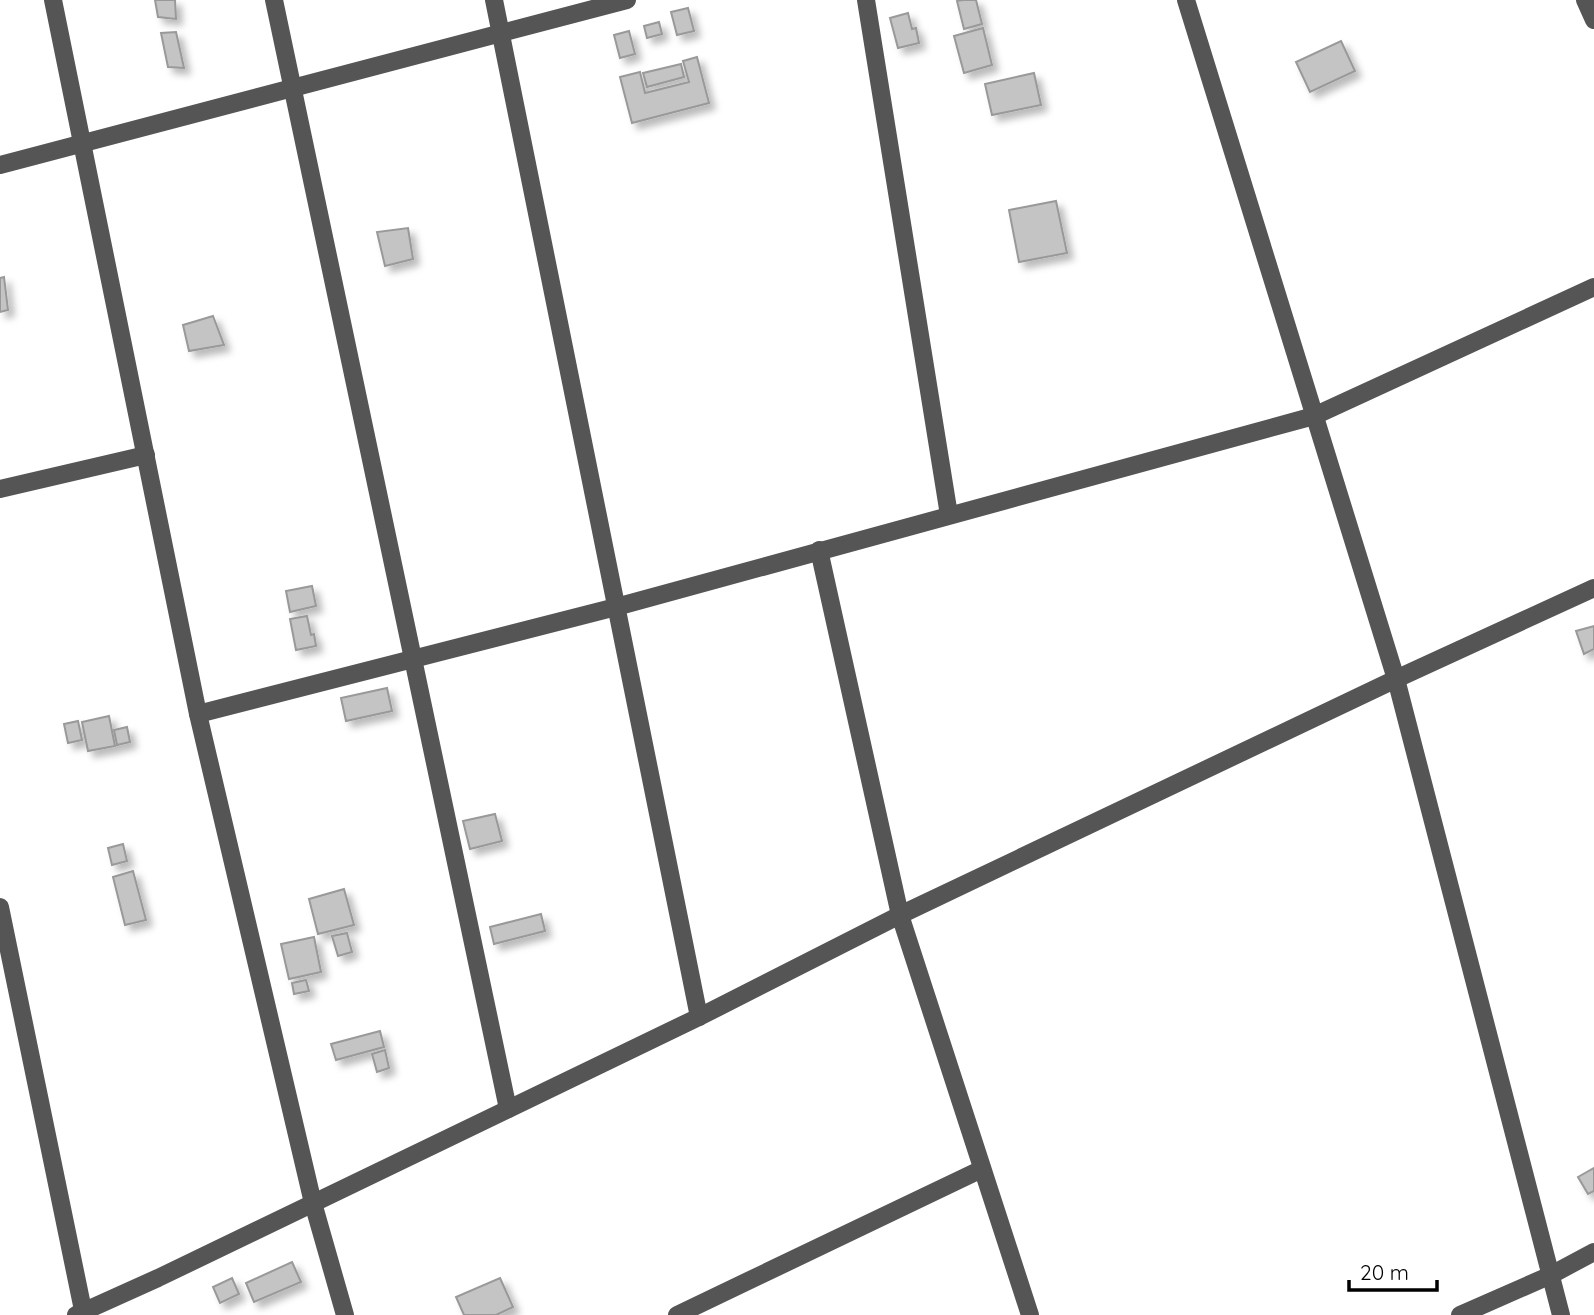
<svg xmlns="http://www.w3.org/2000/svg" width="1594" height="1315" font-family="Quicksand,sans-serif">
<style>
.building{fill:#c4c4c4;stroke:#999;stroke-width:2;filter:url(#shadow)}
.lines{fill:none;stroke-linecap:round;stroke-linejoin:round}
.minor{stroke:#555;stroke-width:18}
</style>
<defs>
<filter id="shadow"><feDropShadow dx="6" dy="6" stdDeviation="3.5" flood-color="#0004"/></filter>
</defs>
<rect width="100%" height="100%" fill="#fff"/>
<g class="building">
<path d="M155,0H175L176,19L158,17Z"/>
<path d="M963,0H976L982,24L964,29L957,1Z"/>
<path d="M688,8L694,31L677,35L671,12Z"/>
<path d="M908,13L912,29L916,28L919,43L898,48L890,18Z"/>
<path d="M659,22L662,34L647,38L644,26Z"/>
<path d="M983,28L992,65L964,73L954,36Z"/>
<path d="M629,31L635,54L620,58L614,35Z"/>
<path d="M176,32L184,68L168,67L161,33Z"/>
<path d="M1341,41L1355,71L1310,92L1296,62Z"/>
<path d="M697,57L709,103L632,123L620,77L640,72L645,93L689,82L683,61Z"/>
<path d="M681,64L684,77L647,87L643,73Z"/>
<path d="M1034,73L1041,105L992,115L985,84Z"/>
<path d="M1056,201L1067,253L1019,262L1009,210Z"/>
<path d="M408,228L413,259L385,266L377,232Z"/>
<path d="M4,277L8,310L0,312V278Z"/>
<path d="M213,316L224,345L189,351L183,325Z"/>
<path d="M312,586L316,606L290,612L286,591Z"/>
<path d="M307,616L311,635L314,634L316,646L296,650L290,619Z"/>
<path d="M1594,626V649L1584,654L1576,631Z"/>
<path d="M387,688L392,711L346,721L341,698Z"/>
<path d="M109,716L115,746L88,751L82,722Z"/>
<path d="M78,721L82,740L68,743L64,724Z"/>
<path d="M127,727L130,742L117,745L114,730Z"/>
<path d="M495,814L502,841L470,849L463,821Z"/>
<path d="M123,844L127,861L112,865L108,848Z"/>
<path d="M133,871L146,920L125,925L113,877Z"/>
<path d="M344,889L354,925L318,934L309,899Z"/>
<path d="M541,914L545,931L494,944L490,927Z"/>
<path d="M347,933L352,952L338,956L332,936Z"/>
<path d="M314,937L321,972L289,979L281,944Z"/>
<path d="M306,980L309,991L294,994L292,983Z"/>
<path d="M380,1031L384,1047L336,1060L331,1044Z"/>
<path d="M385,1050L389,1068L377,1072L372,1054Z"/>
<path d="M1594,1168V1191L1588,1194L1578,1177Z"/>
<path d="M292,1262L301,1282L254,1302L246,1283Z"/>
<path d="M232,1278L239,1294L220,1303L213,1287Z"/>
<path d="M500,1278L513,1307L496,1315H464L456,1297Z"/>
</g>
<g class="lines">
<g class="minor">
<path d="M53,0L198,714L313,1203L345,1315"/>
<path d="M274,0L508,1109"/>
<path d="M494,0L699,1017"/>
<path d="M866,0L949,515"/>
<path d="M1186,0L1396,679L1561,1315"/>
<path d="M1585,0L1594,20"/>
<path d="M0,165L627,0"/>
<path d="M0,489L146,455"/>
<path d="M819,550L900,915L1030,1315"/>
<path d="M198,714L616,607L1314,416L1594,287"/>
<path d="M0,907L84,1315"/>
<path d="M76,1315L158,1278L699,1017L900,915L1396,679L1594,588"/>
<path d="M677,1315L982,1169"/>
<path d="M1460,1315L1551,1275L1594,1252"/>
</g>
</g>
<path d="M1349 1280v10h88v-10" fill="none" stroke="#000000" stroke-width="3.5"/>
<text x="1360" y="1280" font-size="21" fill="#000000" stroke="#ffffff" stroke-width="5" paint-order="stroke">20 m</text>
</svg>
